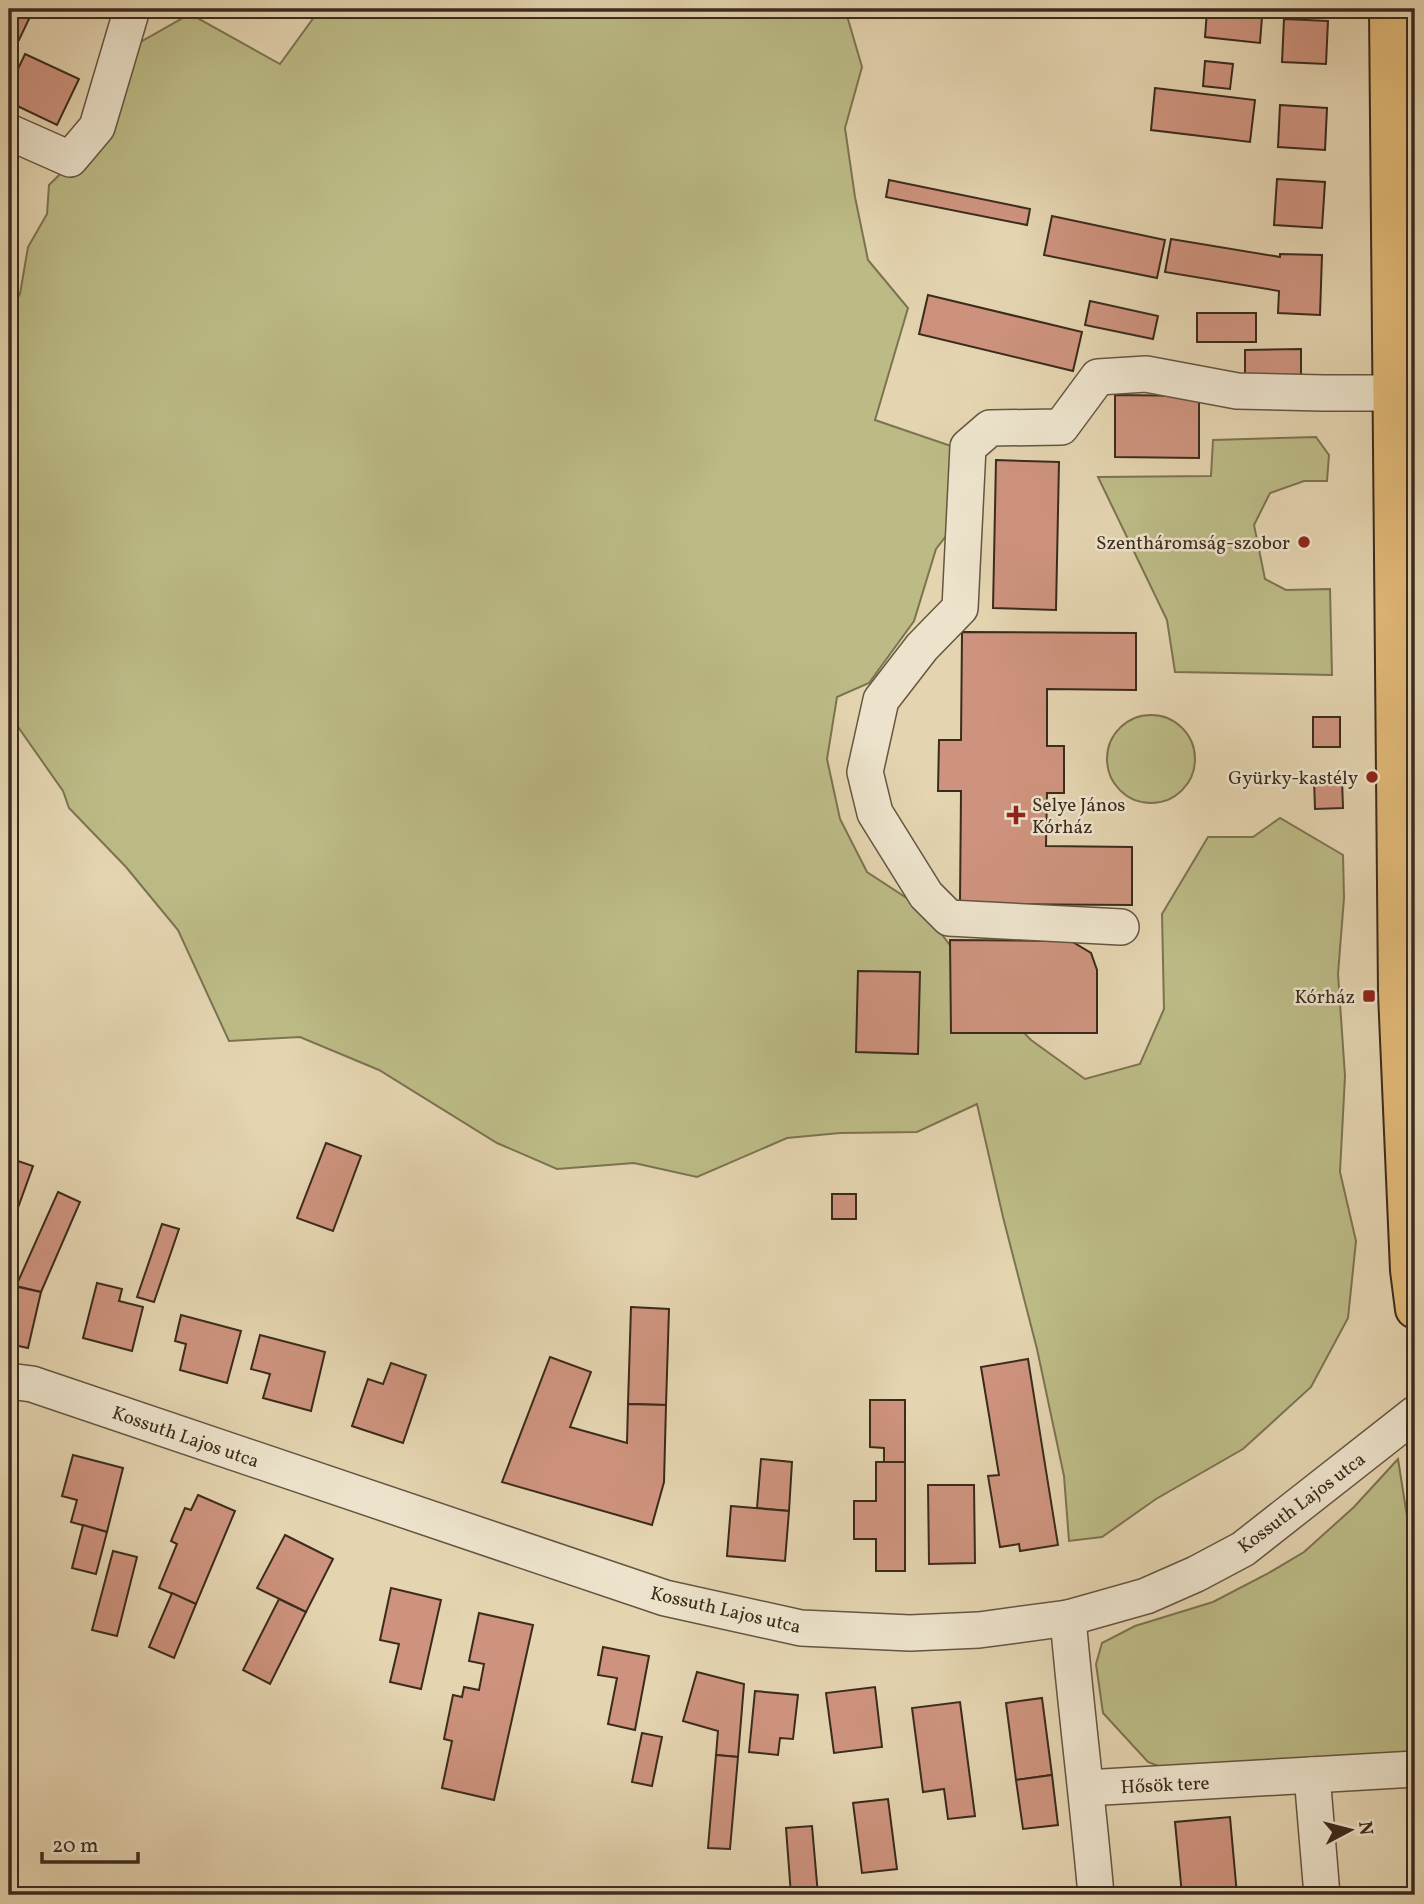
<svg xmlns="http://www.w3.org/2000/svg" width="1424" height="1904" font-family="Vollkorn,serif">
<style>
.green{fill:#bcbb86;stroke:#7c7351;stroke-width:2}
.building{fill:#ce937e;stroke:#3b2b1c;stroke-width:2}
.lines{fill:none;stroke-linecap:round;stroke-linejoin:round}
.minor-casing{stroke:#655541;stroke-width:38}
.major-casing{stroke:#3b2b1c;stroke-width:42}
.minor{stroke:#ede3cc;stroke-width:35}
.major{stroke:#e2ba78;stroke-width:38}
.poi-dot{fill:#8f2418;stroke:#ede3cc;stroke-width:2.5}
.labels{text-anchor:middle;stroke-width:5;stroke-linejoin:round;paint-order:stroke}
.poi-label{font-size:19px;fill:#3b2b1c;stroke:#ede3cc;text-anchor:end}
.street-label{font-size:19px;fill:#3b2b1c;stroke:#ede3cc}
</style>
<rect width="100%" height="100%" fill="#e4d4b0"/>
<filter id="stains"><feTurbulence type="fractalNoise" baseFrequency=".00286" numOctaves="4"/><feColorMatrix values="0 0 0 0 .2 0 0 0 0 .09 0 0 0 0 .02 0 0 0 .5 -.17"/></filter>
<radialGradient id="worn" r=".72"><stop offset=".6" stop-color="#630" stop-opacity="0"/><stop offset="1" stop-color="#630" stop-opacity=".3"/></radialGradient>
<g class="green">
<path d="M320,9H845L862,67L845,128L855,197L868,260L908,308L875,420L954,447L970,505L936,549L914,621L869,683L837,697L827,759L840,819L867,872L922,908L988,996L1031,1040L1085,1079L1140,1064L1164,1009L1162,914L1208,837H1253L1280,818L1343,855L1344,898L1338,974L1345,1076L1340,1172L1356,1241L1348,1318L1311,1387L1243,1449L1156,1499L1102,1537L1069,1541L1064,1476L1037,1349L1003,1217L977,1104L917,1132L840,1133L787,1138L697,1177L634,1163L557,1169L497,1143L379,1070L300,1037L229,1041L178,930L126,867L69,808L63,791L9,714V313L20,294L28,247L47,214L49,185L85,150L137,44L190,14L280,64Z"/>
<path d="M1316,437L1329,455L1327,481H1304L1270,493L1254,525L1265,579L1286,590L1330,589L1332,675L1175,672L1167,620L1098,477L1211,476L1213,440Z"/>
<circle cx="1151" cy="759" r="44"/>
<path d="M1398,1459L1415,1567V1766L1203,1784L1148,1762L1103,1713L1096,1664L1102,1643L1135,1626L1213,1602L1267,1574L1304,1552L1354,1507Z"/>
</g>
<g class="building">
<path d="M9,9L29,19L19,40L9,35Z"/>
<path d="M1207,11L1262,17L1260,43L1205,37Z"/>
<path d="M1284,19L1328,21L1326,64L1282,62Z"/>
<path d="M25,54L79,79L57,125L9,102V88Z"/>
<path d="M1205,61L1233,64L1230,89L1203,86Z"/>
<path d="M1155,88L1255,100L1250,142L1151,130Z"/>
<path d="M1280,105L1327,108L1325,150L1278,147Z"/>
<path d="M1277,179L1325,182L1322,228L1274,225Z"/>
<path d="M889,180L1030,209L1027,225L886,197Z"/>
<path d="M1052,216L1165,240L1157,278L1044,255Z"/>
<path d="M1171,239L1280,257V254L1322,255L1320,315L1278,313L1279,291L1165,272Z"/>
<path d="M928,295L1082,332L1073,371L919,334Z"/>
<path d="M1090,301L1158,316L1153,339L1085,325Z"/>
<rect x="1197" y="313" width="59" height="29"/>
<path d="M1301,349V377L1245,378V350Z"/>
<path d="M1115,395L1199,396V458L1115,457Z"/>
<path d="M996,460L1059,462L1056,610L993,608Z"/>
<path d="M962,632L1136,633V690L1047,689V746H1064V793H1047L1046,846L1132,847V905L960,904L961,791H938L939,740H961Z"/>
<rect x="1313" y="717" width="27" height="30"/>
<path d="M1314,779H1342L1343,808L1315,809Z"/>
<path d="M950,940L1071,941L1091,953L1097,970V1033H951Z"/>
<path d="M858,971L920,972L918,1054L856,1052Z"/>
<path d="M326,1143L361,1156L333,1231L297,1218Z"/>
<path d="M9,1158L33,1166L15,1216L9,1214Z"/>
<path d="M58,1192L80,1202L41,1292L16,1286Z"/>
<rect x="832" y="1194" width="24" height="25"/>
<path d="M162,1224L179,1229L154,1302L137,1297Z"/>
<path d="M97,1283L122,1289L119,1301L143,1307L132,1351L83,1338Z"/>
<path d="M9,1285L41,1292L28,1348L9,1344Z"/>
<path d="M631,1307L669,1309L666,1405L628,1404Z"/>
<path d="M181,1315L241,1331L227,1383L180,1370L186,1344L175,1341Z"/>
<path d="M260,1335L325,1352L311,1411L263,1398L270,1374L251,1369Z"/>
<path d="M550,1357L591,1372L570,1427L627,1443L628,1404L666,1405L664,1482L652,1525L502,1482Z"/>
<path d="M1028,1359L1058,1545L1020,1551L1019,1544L1000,1547L988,1476L999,1475L981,1367Z"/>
<path d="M391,1363L426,1375L403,1443L352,1426L368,1379L383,1384Z"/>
<path d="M870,1400H905V1462H884V1448L870,1447Z"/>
<path d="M73,1455L123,1468L107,1532L71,1522L77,1500L62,1496Z"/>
<path d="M761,1459L792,1462L789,1511L757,1508Z"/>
<path d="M876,1462H905V1571H876V1539H854V1501H876Z"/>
<path d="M928,1485H974L975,1563L929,1564Z"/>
<path d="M198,1495L235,1511L196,1604L159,1588L177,1544L171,1541L185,1508L191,1510Z"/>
<path d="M731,1506L789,1511L785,1561L727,1556Z"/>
<path d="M83,1525L107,1532L96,1574L72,1568Z"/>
<path d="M285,1535L333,1559L306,1612L257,1588Z"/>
<path d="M113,1551L137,1557L117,1636L92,1630Z"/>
<path d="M391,1588L441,1600L421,1689L390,1682L399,1644L380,1640Z"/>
<path d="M172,1593L196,1604L174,1658L149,1647Z"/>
<path d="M279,1599L306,1612L270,1684L243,1670Z"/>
<path d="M479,1613L533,1625L494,1800L442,1788L452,1741L444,1739L453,1695L462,1697L464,1687L479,1690L484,1664L469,1661Z"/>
<path d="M603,1647L649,1656L635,1730L608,1724L617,1678L598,1675Z"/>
<path d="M697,1672L744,1684L738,1757L716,1755L718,1731L683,1721Z"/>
<path d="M875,1687L882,1747L834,1753L826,1693Z"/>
<path d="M755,1691L798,1695L793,1739L780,1738L778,1755L749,1752Z"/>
<path d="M1042,1698L1052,1775L1016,1780L1006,1703Z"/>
<path d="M960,1702L975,1816L948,1819L944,1789L923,1792L912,1708Z"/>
<path d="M642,1733L662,1737L652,1786L632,1782Z"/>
<path d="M716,1755L738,1757L730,1849L708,1848Z"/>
<path d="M1052,1775L1058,1825L1023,1829L1016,1780Z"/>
<path d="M888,1799L897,1869L862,1873L853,1803Z"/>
<path d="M1230,1817L1237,1895H1182L1175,1822Z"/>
<path d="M812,1826L818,1895H791L786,1828Z"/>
</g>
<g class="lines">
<defs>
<g id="minor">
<path d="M9,132L70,159L97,127L132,9"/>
<path d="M1121,927L949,918L926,895L875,813L865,772L881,700L922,647L960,608L968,447L990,428L1061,427L1098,377L1146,374L1237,391L1323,393H1392"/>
<path d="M9,1381L32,1384L665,1598L801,1628L910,1633L979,1630L1068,1618L1146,1596L1196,1574L1243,1549L1415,1414"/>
<path d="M1068,1618C1076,1711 1088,1803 1096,1895"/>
<path d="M1312,1775L1322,1895"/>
<path d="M1086,1788L1415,1769"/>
</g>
<path id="major" d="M1389,9L1398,993L1410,1270L1415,1309"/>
</defs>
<use href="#minor" class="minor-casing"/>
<use href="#major" class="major-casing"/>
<use href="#minor" class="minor"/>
<use href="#major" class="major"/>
</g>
<g class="poi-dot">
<circle cx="1304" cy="542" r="7"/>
<circle cx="1372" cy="777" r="7"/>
<path d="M1012.5 804.5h7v7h7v7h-7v7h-7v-7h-7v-7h7z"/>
<rect x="1362" y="989" width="14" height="14" rx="3.5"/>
</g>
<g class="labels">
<g class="poi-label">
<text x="1290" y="549">Szentháromság-szobor</text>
<text x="1358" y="784">Gyürky-kastély</text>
<text x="1032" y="811" text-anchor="start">Selye János<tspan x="1032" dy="22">Kórház</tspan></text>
<text x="1355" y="1003">Kórház</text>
</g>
<g class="street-label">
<text transform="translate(186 1436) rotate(19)" y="7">Kossuth Lajos utca</text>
<text transform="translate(1301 1502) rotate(-37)" y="7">Kossuth Lajos utca</text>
<text transform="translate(726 1609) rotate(13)" y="7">Kossuth Lajos utca</text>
<text transform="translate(1165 1784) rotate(-3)" y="7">Hősök tere</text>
</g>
</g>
<rect width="1424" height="1904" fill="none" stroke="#e4d4b0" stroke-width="35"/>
<rect x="10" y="10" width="1403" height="1883" fill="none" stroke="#3b2b1c" stroke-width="3.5"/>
<rect x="18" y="18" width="1389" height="1869" fill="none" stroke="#3b2b1c" stroke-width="2"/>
<g transform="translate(1350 1830) rotate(83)" stroke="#ede3cc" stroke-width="5" paint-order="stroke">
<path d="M0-5L12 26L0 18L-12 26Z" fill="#3b2b1c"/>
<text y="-10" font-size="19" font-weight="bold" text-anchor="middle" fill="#3b2b1c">N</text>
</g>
<path d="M42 1852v10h96v-10" fill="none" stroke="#3b2b1c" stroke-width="3.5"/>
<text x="52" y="1852" font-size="21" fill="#3b2b1c" stroke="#ede3cc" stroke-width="5" paint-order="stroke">20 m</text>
<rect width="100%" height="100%" filter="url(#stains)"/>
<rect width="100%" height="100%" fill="url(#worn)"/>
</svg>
